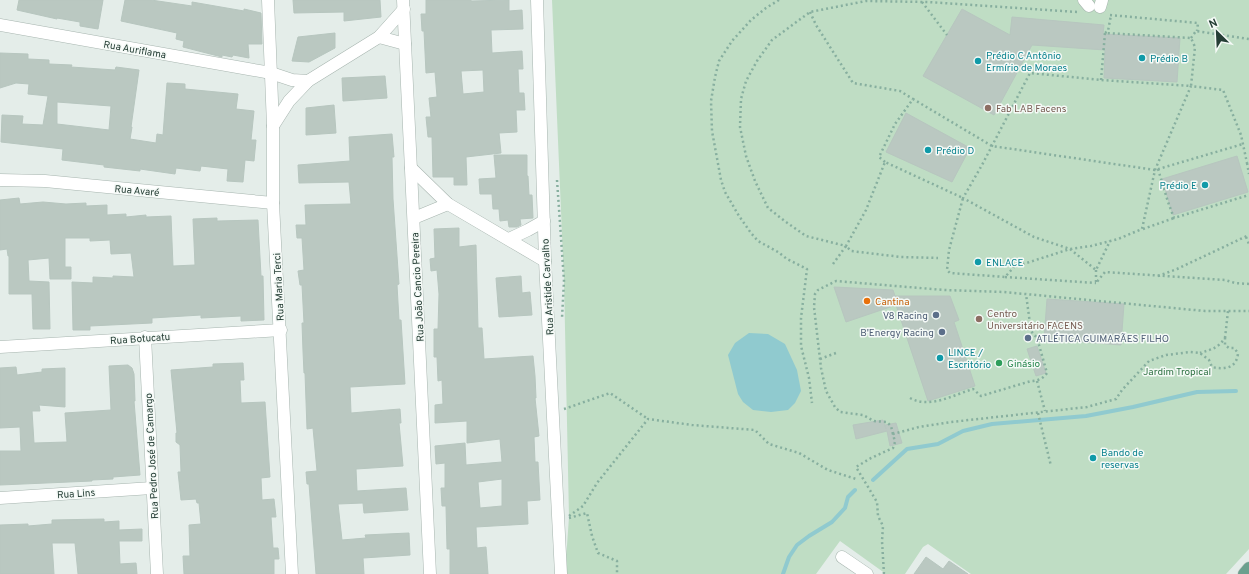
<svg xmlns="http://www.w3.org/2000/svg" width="1249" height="574" font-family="Overpass,sans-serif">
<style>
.green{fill:#bfddc4}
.water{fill:#90cacf}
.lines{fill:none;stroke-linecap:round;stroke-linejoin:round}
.stream{stroke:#90cacf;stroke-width:4}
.building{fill:#bac8c1;stroke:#b7c6bf;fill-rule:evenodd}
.minor-casing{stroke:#a7b5af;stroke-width:13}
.major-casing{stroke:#c2c9c6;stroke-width:13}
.path{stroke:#87af9f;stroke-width:2.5;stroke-dasharray:2 3;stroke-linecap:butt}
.minor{stroke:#fff;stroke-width:12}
.major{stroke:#6ba08e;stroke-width:12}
.culture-dot{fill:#0f9aa8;stroke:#f5faf7;stroke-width:1.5}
.education-dot{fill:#8d6e63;stroke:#f5faf7;stroke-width:1.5}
.food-dot{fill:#e8710a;stroke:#f5faf7;stroke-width:1.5}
.service-dot{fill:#5c6f8a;stroke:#f5faf7;stroke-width:1.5}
.leisure-dot{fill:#2e9e5b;stroke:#f5faf7;stroke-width:1.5}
.labels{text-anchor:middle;stroke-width:3;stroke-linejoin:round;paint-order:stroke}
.street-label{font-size:10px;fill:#253e35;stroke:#f5faf7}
.culture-label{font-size:10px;fill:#0d838f;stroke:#f5faf7;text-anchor:start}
.education-label{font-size:10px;fill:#785e54;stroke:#f5faf7;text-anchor:start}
.food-label{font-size:10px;fill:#c56008;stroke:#f5faf7;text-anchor:start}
.service-label{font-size:10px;fill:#4e5e75;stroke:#f5faf7;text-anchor:end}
.leisure-label{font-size:10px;fill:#27864d;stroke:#f5faf7;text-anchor:start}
.park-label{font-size:10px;fill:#317345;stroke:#f5faf7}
</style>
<rect width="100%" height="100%" fill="#e4ede9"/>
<path class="green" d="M552,0H1249V549L1226,574H971L928,544L923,547L905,574H886L840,541L816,574H565L569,517L564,281Z"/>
<path class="water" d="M749,333L768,334L785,344L797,370L801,391L795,403L788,410L771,412L753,410L743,402L738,394L728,355L735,343Z"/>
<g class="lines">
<g class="stream">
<path d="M873,480L907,449L938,444L963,431L992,424L1086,416L1133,407L1197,392L1236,391"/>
<path d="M783,574L789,557L797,545L809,536L832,522L845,508L848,497L855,490"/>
</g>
</g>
<g class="building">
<path d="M19,0H103L98,29L80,26V22L57,18V19L17,10Z"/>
<path d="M125,0H151L192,6V2L244,11V9L261,13L262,44H248L249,58L233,55L232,57L222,55V57L183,47L184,41L176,39L177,33L121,21Z"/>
<path d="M293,0H380L381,17L344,21V12L294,13Z"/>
<path d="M426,0H471V1L509,0V11L522,10L523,29L491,30L492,53L522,51L523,69H518L519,93H524L525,110H516L517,132L499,133L501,153L466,157L467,185H454V177H433L432,137H428L426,117H431L429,98L437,97L435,72L426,73L424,31H422L421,14H426ZM483,70L484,92L463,94L461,71Z"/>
<path d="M962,9L1010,35L1012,17L1104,25L1103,34L1180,38L1177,82L1104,78L1105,50L1032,45L994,115L923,76Z"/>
<path d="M335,33V48L309,62L292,61L298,37Z"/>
<path d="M0,53L28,54V59L49,60V64L72,65L71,67L115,70L116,67L139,70L131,127H132L130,139L156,143L157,134L163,135L167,83L185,84V89L238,94L236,109L254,111L251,140H256L254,161L245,160L243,182L227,181L228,169L201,166L200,171L176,168L175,174L140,169V171L104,167V165L62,160L63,149L1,142L2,115L23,116L22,124L43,125L48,96L28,94L29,84L16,83L0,88ZM57,102L111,106L109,130L57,124Z"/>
<path d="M385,76L387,98L343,101L342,78Z"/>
<path d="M334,105L336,133L306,135V108Z"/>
<path d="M906,113L970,148L952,182L886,152Z"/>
<path d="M392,134L394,157H392L393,199L399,284L397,285L399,320H401L405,384L350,387L351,413L400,409L401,423H399L403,466L356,469L357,491L406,488L408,510L364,513L363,503L338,504L342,540L366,538L365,535L409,533L410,555L363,558L364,574H316L309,484H307L306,472L317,471L313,428L307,429L305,373H304L303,351L302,323H304L302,285H300L298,271L304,270L302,238H297L296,225H306L305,205L351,204L349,182L299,183L298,165L350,161L349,137Z"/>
<path d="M494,155H527V176H528L529,195H532L533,218L520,219L521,225L517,227H509L508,220L500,221L499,209H493L492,194H480L479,179L496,178Z"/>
<path d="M1237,156L1248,192L1173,215L1162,179Z"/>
<path d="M19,198L20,204L43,202L66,204L86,203V206L107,205V215L126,214V217L146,215V217L171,216L173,266L195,265L193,219L217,218V221L258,220L261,276H263L264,320L241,321V316L201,318V315L152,318V323L90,326V330H73L72,282L93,283V277L113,278V276L134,277L131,253L111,254L110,240L90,241V238H65V267H71V279H50L49,258L28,260L29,281L49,282L50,329H33L32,294H9V256H8L7,249L0,250V200Z"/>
<path d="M459,228V247L476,245L478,328H482L484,359L533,356L535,376L536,398H535L539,436L534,437L535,462H538L540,500L527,501L528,524L476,527L477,548L486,547L488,574H450V549H447L446,506H442L441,488H445V463L436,464L435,446L465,443L466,465L502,462L500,439L467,443V421L435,423V405L443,404L442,380L438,381L437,357H434V329H438L439,294L437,270L431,271L430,259L435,258L434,229ZM502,479V506L480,508L478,482Z"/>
<path d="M521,276L522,293L530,292L532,315L499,317L496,278Z"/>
<path d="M834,287L893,290L895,296H950L959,320L954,322L975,386L928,401L896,305L846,322Z"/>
<path d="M1047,299L1124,304L1121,345L1044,339Z"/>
<path d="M1037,346L1046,373L1036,376L1027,349Z"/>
<path d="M243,363L244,380H240L241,403L265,402L270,477L261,478L262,500L274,499L276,517H271L273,548H278L279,559H274V574H184L183,556H190L189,525L201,524L199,503H197L196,499L181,500L178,472H181L180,445L176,442V433H177L171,370L213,367V364Z"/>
<path d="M128,365L132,368L134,374L135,401H134L140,475L113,477V479L92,480V481L0,485V451H21L20,427L0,428V368L16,367L17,375L42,372V369L65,368V407L39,405L40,411H32L34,443L67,442L65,413L111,410L109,366Z"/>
<path d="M883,420L886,429L885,425L896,423L902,443L890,446L887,431L856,439L853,425Z"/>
<path d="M104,519V522L119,521V530L142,529V541H119L120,564L136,563L137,574H78L75,543H52L54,574H0V525L28,524V526L52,524V520Z"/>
<path d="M926,557L943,569L949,561L968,574H914Z"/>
</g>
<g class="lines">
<defs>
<g id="minor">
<path d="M268,0L273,126V203L292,574"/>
<path d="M403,0L430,574"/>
<path d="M537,0L545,261L561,574"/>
<path d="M1084,0L1089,6"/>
<path d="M1100,7L1102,0"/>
<path d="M0,25L271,73L292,80L308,81L379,37L404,9"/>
<path d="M379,37L405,44"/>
<path d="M273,126L289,101L308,81"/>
<path d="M411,168L448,204L545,261"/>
<path d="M0,180L45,181L273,203"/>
<path d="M414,218L448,204"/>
<path d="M509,239L528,230L544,221"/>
<path d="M145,337L157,574"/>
<path d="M0,347L281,330"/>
<path d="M0,498L152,488"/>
<path d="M842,557L867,574"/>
</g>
<path id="major" d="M1244,574L1249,568"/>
</defs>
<use href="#minor" class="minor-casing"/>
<use href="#major" class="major-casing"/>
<g class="path">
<path d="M779,0L766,8L751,20L732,41L719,61L715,77L711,101L712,131L721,180L725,192L739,216L751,233L758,241L778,252L787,259L807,269L801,318V346L809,378L812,403"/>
<path d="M922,2L947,35"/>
<path d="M810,12L816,25L853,83L900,91L913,99"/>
<path d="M1077,12L928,2L866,1L810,12L772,40L757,61L746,81L741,99L740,127L746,156L755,181L768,208L786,222L806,236L846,246L866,210L885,162L963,198L949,250L947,270L950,273L1005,277L1014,267L1070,249L1096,270L1110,241"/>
<path d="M1110,15L1198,23L1197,31"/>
<path d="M1105,33L1108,31L1111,15"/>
<path d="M1191,38L1196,31L1249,39"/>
<path d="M1101,80L1105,33L1191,38L1195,47L1191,86L1101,80L1030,73L982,165L963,198L1034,237L1070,249L1091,246L1118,239L1142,229L1155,170L1191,86L1223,90L1241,135L1247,163H1249"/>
<path d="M885,162L879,157L895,124L913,99L992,146L1155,170L1243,144"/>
<path d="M1247,163L1249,174"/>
<path d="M1158,169L1168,202L1174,218L1249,195"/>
<path d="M557,180L564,281L562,318"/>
<path d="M1143,229L1174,218"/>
<path d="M1246,237L1249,244"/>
<path d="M833,264L846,246L851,251L901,257L938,258"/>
<path d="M1096,270V283L1105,272L1225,280L1235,283L1249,284"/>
<path d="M1158,276L1177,269L1249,235"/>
<path d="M1005,277L1096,283"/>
<path d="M1225,338L1228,311"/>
<path d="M820,359L836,353"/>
<path d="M1037,381L1045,411"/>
<path d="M910,398C930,409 953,395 973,389L981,396L1031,381C1037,381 1043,379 1047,373L1037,338L1031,331L1026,294"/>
<path d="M564,409L610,393L648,419"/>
<path d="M1038,413L1051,466"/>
<path d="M893,434L891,426L887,422L874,421L863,415L840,412L835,407L826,391L821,368L814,307L815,294L818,290L836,281L944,290L1004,292L1205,311H1249"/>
<path d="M569,516L583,506L597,483L648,419L692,425L755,430L769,444L799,453L828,470L856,479"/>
<path d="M569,518L587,513L592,536L598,553L617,561V574"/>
<path d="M884,574L882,541L883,526L878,516L877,502L856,467L871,458L893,448L895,442L893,434L919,427L951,422L1087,407L1116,399L1122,390L1149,361L1166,355L1190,352L1200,353L1209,360L1212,367C1225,370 1237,368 1238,353L1234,348H1229L1225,345V338C1217,349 1212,349 1200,353"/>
</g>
<use href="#minor" class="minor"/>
<use href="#major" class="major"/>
</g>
<g class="culture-dot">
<circle cx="1142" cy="58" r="4"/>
<circle cx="978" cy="61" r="4"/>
<circle cx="928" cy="150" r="4"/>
<circle cx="1205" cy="185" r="4"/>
<circle cx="978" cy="262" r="4"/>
<circle cx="940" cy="358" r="4"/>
<circle cx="1093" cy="458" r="4"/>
</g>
<g class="education-dot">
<circle cx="988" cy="108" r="4"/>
<circle cx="979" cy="319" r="4"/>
</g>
<circle class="food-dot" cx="867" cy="301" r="4"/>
<g class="service-dot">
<circle cx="936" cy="315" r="4"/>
<circle cx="942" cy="332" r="4"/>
<circle cx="1028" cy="338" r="4"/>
</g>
<circle class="leisure-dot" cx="999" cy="363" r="4"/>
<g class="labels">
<g class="street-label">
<text transform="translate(135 49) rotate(10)" y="4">Rua Auriflama</text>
<text transform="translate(137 190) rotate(5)" y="4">Rua Avaré</text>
<text transform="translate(278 287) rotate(-93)" y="4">Rua Maria Terci</text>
<text transform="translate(417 287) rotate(-93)" y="4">Rua João Cancio Pereira</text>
<text transform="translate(547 287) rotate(-93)" y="4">Rua Aristide Carvalho</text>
<text transform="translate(140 338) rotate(-4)" y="4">Rua Botucatu</text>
<text transform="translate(151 456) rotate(-93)" y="4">Rua Pedro José de Camargo</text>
<text transform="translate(76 493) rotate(-4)" y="4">Rua Lins</text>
</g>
<g class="culture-label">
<text x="986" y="59">Prédio C Antônio<tspan x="986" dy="12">Ermírio de Moraes</tspan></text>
<text x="1150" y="62">Prédio B</text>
<text x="936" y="154">Prédio D</text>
<text x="1197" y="189" text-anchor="end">Prédio E</text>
<text x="986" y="266">ENLACE</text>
<text x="948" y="356">LINCE /<tspan x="948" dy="12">Escritório</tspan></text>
<text x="1101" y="456">Bando de<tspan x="1101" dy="12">reservas</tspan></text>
</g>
<g class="education-label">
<text x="996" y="112">Fab LAB Facens</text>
<text x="987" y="317">Centro<tspan x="987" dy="12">Universitário FACENS</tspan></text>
</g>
<g class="food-label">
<text x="875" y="305">Cantina</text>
</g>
<g class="service-label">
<text x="928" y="319">V8 Racing</text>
<text x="934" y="336">B'Energy Racing</text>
<text x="1036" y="342" text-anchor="start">ATLÉTICA GUIMARÃES FILHO</text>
</g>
<g class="leisure-label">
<text x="1007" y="367">Ginásio</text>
</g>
<g class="park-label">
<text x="1177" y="375">Jardim Tropical</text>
</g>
</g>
<g transform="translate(1217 32) rotate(336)" stroke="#f5faf7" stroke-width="3" paint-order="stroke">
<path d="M0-3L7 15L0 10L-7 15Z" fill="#253e35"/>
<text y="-6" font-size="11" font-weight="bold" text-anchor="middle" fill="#253e35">N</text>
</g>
</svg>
